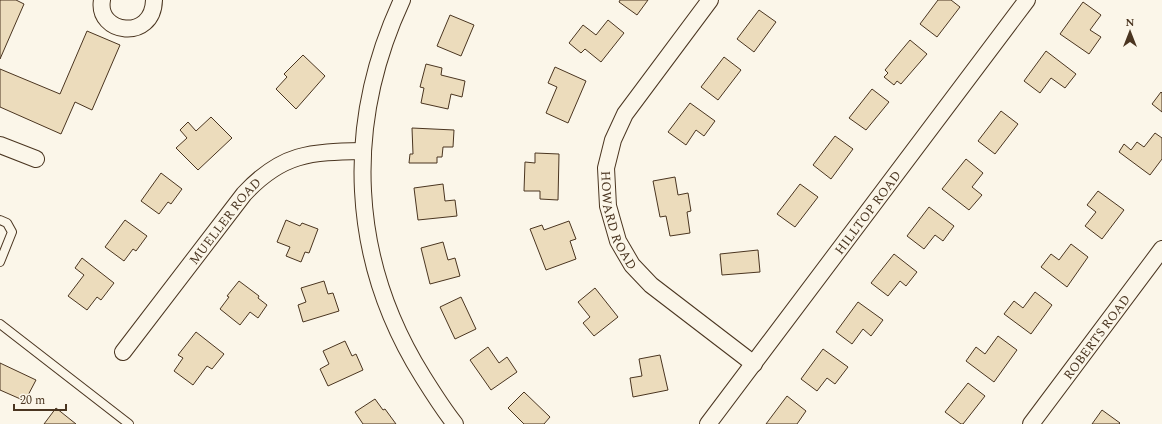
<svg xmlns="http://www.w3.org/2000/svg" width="1162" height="424" font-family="Spectral,serif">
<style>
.building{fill:#ecdcbc;stroke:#4a3520}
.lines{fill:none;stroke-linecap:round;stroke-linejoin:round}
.lane-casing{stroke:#4a3520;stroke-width:10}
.street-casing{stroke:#4a3520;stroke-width:18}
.lane{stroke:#fbf6e9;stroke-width:8}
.street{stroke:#fbf6e9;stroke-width:16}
.labels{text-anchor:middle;stroke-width:3;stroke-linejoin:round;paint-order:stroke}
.street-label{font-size:13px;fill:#4a3520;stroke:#fbf6e9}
</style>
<rect width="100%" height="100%" fill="#fbf6e9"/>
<g class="building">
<path d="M0,0H16L24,4L0,59Z"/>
<path d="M620,0H648L637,15L619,2Z"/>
<path d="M938,0H951L960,7L937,37L920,24Z"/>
<path d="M1083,2L1101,15L1090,30L1101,37L1089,54L1060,34Z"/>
<path d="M759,10L776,22L754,52L737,39Z"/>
<path d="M450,15L474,25L461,56L437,46Z"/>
<path d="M608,20L624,33L601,62L585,49L581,53L569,43L583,25L596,35Z"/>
<path d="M87,31L120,45L92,110L75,102L61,134L0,107V69L60,94Z"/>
<path d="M910,40L927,54L901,84L897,81L894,85L884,77L888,73L885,70Z"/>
<path d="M1046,51L1076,74L1065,88L1051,78L1040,93L1024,81Z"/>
<path d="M303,55L325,76L296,109L276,89L287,77L284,74Z"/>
<path d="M724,57L741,70L718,100L701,87Z"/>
<path d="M426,64L442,68L441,75L465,81L462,97L451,94L448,109L421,103L424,88L420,87Z"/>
<path d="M555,67L586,81L568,123L546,113L557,87L548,83Z"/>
<path d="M872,89L889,102L866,130L849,118Z"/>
<path d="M1161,92L1162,93V112L1152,104Z"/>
<path d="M690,103L715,121L704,136L696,130L686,145L668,132Z"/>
<path d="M1001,111L1018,124L995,154L978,141Z"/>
<path d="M211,117L232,138L198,170L176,148L187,138L180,130L188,122L196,131Z"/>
<path d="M412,128L454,130L453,147H443L442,157H437V163H409L410,154H413Z"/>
<path d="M1155,133L1162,138V159L1150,175L1119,152L1124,144L1131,150L1137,142L1144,147Z"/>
<path d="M835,136L853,149L831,179L813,165Z"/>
<path d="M535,153L559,154L558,200L540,199V191H524L525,162L535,163Z"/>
<path d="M966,159L983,173L972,187L982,195L969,210L942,189Z"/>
<path d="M161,173L182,189L171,204L168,202L159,214L141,201Z"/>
<path d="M675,177L678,195L688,193L691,211L687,212L690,233L670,236L666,216L660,217L653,181Z"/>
<path d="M443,184L445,201L455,200L457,216L418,220L414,188Z"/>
<path d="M800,184L818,197L795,227L777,214Z"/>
<path d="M1098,191L1124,210L1102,239L1085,226L1096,212L1087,205Z"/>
<path d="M929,207L954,226L943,241L935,235L924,249L907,236Z"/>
<path d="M125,220L147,236L136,251L133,249L124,261L105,247Z"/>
<path d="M286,220L300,226L302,223L318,229L309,253L305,252L301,262L286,256L290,247L277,242Z"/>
<path d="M569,221L576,239L570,241L576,259L546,270L530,229L542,225L544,230Z"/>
<path d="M443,242L448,260L455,258L460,276L430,284L421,248Z"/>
<path d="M1071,244L1088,257L1067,287L1041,267L1051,254L1059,260Z"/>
<path d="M758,250L760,272L722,275L720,254Z"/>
<path d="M894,254L917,272L906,286L900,281L888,296L871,283Z"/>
<path d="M82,258L114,283L101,300L97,297L87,310L68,296L84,275L75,268Z"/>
<path d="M239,281L259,296L258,298L267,305L258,318L250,312L240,325L220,309L229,297L227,296Z"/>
<path d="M324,281L328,294L333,293L339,311L303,322L298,305L306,302L301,288Z"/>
<path d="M595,288L618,317L594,336L583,323L590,317L578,302Z"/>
<path d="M1035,292L1052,305L1031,334L1004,314L1014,301L1023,308Z"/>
<path d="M461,297L476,329L455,339L440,307Z"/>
<path d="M858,302L883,320L871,336L863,329L852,344L836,332Z"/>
<path d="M196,332L224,354L212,369L207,366L193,385L174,371L183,358L178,355Z"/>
<path d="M998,336L1017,350L994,382L966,361L976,347L985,354Z"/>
<path d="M345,341L352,356L356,354L363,370L328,386L320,369L329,364L323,351Z"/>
<path d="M488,347L499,363L507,357L517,372L491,390L470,360Z"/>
<path d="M823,349L848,367L835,384L827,378L817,391L801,379Z"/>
<path d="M660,355L668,390L633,397L630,378L642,376L639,359Z"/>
<path d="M0,363L36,380L25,401L0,390Z"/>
<path d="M968,383L985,396L963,424H961L945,412Z"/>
<path d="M524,392L550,417L544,424H524L508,408Z"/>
<path d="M787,396L806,411L797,424H766Z"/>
<path d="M375,399L383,410L385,409L396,424H363L355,412Z"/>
<path d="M56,408L76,424H44Z"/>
<path d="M1102,410L1120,423L1119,424H1092Z"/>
</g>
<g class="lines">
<defs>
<g id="lane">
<path d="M0,220L7,223L12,232L0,262"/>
<path d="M0,324L129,424"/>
</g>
<g id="street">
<path d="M102,0C96,34 153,42 154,0"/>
<path d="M402,0C344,125 349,259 423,377C433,393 443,409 455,424"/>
<path id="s1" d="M710,0L625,114L613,140L606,168L608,206L618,241L632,265L651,285L754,364"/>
<path d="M0,145L36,159"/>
<path id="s2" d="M123,352L244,194C282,153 310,152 363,151"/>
<path id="s3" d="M708,424L1027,0"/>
<path id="s4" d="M1031,424L1162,249"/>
</g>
</defs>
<use href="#lane" class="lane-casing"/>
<use href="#street" class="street-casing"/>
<use href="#lane" class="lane"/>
<use href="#street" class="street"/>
</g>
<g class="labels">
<g class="street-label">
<text dy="5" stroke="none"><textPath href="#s3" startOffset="265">HILLTOP ROAD</textPath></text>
<text dy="5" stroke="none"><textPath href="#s1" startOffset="254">HOWARD ROAD</textPath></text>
<text dy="5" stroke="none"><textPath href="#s2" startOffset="166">MUELLER ROAD</textPath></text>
<text dy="5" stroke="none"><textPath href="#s4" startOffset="109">ROBERTS ROAD</textPath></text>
</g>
</g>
<g transform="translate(1130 32)" stroke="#fbf6e9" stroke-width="3" paint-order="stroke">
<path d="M0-3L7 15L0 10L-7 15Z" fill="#4a3520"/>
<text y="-6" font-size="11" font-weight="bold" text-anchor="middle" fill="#4a3520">N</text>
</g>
<path d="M14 404v6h52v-6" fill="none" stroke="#4a3520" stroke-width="2"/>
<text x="20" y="404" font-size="12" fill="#4a3520" stroke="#fbf6e9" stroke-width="3" paint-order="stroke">20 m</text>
</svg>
